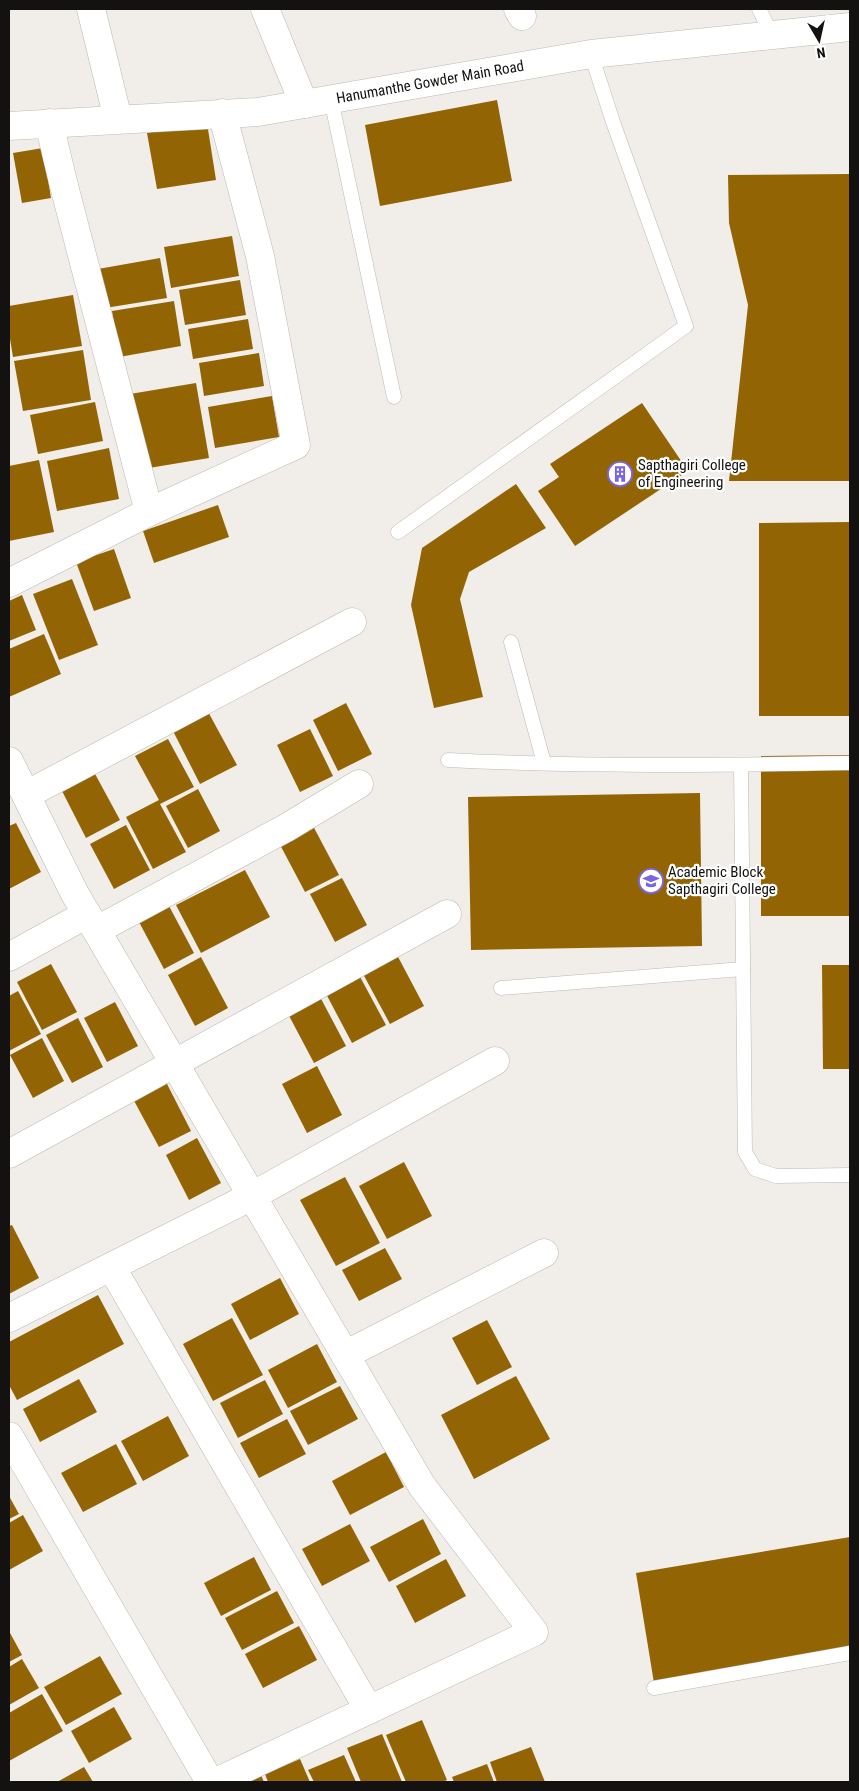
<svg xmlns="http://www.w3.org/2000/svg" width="859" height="1791" font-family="'Roboto Condensed',sans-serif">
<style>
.building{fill:#936404}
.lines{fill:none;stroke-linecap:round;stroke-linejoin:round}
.lane-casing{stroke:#bcb9b4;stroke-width:15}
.street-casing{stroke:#bcb9b4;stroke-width:29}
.lane{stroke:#fff;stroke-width:14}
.street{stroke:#fff;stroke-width:28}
.labels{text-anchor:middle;stroke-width:4.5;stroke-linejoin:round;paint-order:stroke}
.street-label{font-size:15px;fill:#131210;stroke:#fff}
.poi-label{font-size:15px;fill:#131210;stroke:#fff;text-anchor:start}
</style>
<rect width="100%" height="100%" fill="#f1ede8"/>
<g class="building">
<path d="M497,100L512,181L380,206L365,125Z"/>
<path d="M207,123L216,180L157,189L147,133Z"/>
<path d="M43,148L51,198L22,203L13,153Z"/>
<path d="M850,174V481H729L748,305L729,223L728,175Z"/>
<path d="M232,236L239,276L171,288L164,247Z"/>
<path d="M160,258L167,298L105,308L98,269Z"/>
<path d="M240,280L246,315L185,325L179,290Z"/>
<path d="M73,295L82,346L13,357L9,333V306Z"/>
<path d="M174,301L181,346L119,357L112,311Z"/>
<path d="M248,319L253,349L193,359L188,329Z"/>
<path d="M83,350L91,400L23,411L14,361Z"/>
<path d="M259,353L264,386L204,396L199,363Z"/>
<path d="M196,383L209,458L143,469L130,394Z"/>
<path d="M272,396L279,437L215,448L208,407Z"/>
<path d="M95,402L103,441L38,454L30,415Z"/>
<path d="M642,403L688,471L575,546L538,491L559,477L550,464Z"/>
<path d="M109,448L119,499L57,511L47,461Z"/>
<path d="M39,460L54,532L9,541V466Z"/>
<path d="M516,484L546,528L469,572L460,599L483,697L434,708L411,605L422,548Z"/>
<path d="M218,505L229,537L154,563L143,531Z"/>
<path d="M850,522V716H759V523Z"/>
<path d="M114,549L131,598L94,611L76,562Z"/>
<path d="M72,579L98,645L59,660L33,594Z"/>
<path d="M22,595L36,630L9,641V601Z"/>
<path d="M44,634L61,674L9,697V649Z"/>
<path d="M346,703L372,754L338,771L313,720Z"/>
<path d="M206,708L237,765L200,784L171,727Z"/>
<path d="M310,729L333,776L300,792L277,745Z"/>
<path d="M168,739L194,787L160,804L186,852L153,869L126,817L159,800L135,756Z"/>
<path d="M850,755V916H761V756Z"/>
<path d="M94,772L120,820L86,838L61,789Z"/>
<path d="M198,789L220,831L188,848L166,806Z"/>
<path d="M700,793L702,946L471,950L468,797Z"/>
<path d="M16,823L41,872L9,889V826Z"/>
<path d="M312,824L339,875L305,892L278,841Z"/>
<path d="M126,825L150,870L114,889L90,844Z"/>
<path d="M245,870L270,917L201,953L176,905Z"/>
<path d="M342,878L367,925L335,942L310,894Z"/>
<path d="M169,906L194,953L164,969L139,922Z"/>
<path d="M396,953L424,1006L390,1024L362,972Z"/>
<path d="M201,957L228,1008L195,1026L168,975Z"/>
<path d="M51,964L77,1012L42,1030L17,982Z"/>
<path d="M822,965H850V1069H823Z"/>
<path d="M358,973L386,1025L352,1043L324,990Z"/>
<path d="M18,991L41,1034L9,1051V996Z"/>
<path d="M318,993L346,1046L314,1063L286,1010Z"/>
<path d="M115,1002L138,1046L107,1062L84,1018Z"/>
<path d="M78,1018L103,1067L72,1083L46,1035Z"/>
<path d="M42,1038L64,1081L33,1098L10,1055Z"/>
<path d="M317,1066L342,1115L307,1133L282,1084Z"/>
<path d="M165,1080L191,1131L159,1147L132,1097Z"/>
<path d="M197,1138L221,1183L189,1200L166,1155Z"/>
<path d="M404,1162L432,1216L387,1239L359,1186Z"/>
<path d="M345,1177L380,1243L336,1266L300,1200Z"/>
<path d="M12,1225L39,1278L9,1294V1226Z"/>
<path d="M385,1248L402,1279L359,1301L342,1270Z"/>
<path d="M280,1278L299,1314L250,1340L231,1304Z"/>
<path d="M98,1295L124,1344L17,1400L9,1385V1342Z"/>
<path d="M232,1318L263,1375L213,1401L183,1344Z"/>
<path d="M487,1320L512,1367L477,1385L452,1338Z"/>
<path d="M317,1344L337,1382L288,1408L268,1370Z"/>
<path d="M516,1376L550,1439L474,1479L441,1415Z"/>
<path d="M79,1379L97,1412L40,1442L23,1409Z"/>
<path d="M265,1380L283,1414L238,1438L220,1403Z"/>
<path d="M340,1386L358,1419L308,1445L290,1411Z"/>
<path d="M168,1416L189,1456L143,1481L121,1441Z"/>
<path d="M287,1419L306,1454L259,1478L240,1443Z"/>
<path d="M116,1444L137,1484L83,1512L61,1473Z"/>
<path d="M386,1452L404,1487L350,1515L332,1481Z"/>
<path d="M9,1496L19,1514L9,1519Z"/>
<path d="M23,1515L43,1551L9,1570V1523Z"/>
<path d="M423,1519L441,1554L389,1582L370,1547Z"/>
<path d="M350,1524L370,1561L322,1586L302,1549Z"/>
<path d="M850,1537V1650L654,1683L636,1573Z"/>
<path d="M254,1557L271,1590L221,1616L204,1583Z"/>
<path d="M446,1559L466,1596L415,1623L396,1586Z"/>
<path d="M277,1591L294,1623L242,1650L225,1618Z"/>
<path d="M299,1626L317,1660L263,1688L245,1654Z"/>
<path d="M9,1631L22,1655L9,1662Z"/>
<path d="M100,1656L122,1694L66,1725L44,1687Z"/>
<path d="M22,1659L39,1688L9,1705V1667Z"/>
<path d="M42,1694L63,1731L9,1761V1713Z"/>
<path d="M114,1707L132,1739L89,1763L71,1731Z"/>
<path d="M422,1720L447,1780L442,1782H406L386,1735Z"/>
<path d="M382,1734L402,1782H361L347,1748Z"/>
<path d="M531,1747L545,1782H497L490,1762Z"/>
<path d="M344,1755L356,1782H314L308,1770Z"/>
<path d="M300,1759L310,1782H268L265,1774Z"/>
<path d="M487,1764L494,1782H454L452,1777Z"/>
<path d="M84,1767L93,1782H57Z"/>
<path d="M261,1775L264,1782H245Z"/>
</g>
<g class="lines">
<defs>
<g id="lane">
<path d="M759,9L772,35"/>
<path d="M331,99L394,397"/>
<path d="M398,532L686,326L613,122L591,54"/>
<path d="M511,642L544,763"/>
<path d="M448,760C582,767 716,765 850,763"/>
<path d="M741,765L745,1152L755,1169L776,1176L850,1175"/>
<path d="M501,988L743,969"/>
<path d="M654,1688L850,1653"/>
</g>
<g id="street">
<path d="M91,9L118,119"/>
<path d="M265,9L304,104"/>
<path d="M518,9L522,16"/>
<path d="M49,123L63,182L149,512"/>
<path d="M9,126L258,112L591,54L850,27"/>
<path d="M9,583L149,512L296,445L260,256L222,113"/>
<path d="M9,761L75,894L422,1486L534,1632L216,1782"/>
<path d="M26,795L352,622"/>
<path d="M97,930L286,828L359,784"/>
<path d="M9,957L87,914"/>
<path d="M9,1154L447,914"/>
<path d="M112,1268L369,1710"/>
<path d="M9,1318L252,1196L495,1061"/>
<path d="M345,1355L544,1253"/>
<path d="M9,1436L210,1782"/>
</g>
</defs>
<use href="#lane" class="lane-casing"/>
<use href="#street" class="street-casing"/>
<use href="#lane" class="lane"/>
<use href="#street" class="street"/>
</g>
<defs>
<symbol id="building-ring" viewBox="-11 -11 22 22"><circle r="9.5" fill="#fff" stroke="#7966e1" stroke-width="1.5"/><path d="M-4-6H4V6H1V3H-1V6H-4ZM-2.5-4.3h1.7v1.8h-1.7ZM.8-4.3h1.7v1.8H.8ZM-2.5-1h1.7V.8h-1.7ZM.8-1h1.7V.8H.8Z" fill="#7966e1"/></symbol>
<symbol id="university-ring" viewBox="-11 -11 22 22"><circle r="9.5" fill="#fff" stroke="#7966e1" stroke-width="1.5"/><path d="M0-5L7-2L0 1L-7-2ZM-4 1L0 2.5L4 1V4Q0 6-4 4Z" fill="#7966e1"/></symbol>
</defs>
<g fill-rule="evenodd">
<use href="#building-ring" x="606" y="460" width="28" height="28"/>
<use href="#university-ring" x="637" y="867" width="28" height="28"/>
</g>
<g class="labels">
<g class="street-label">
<text transform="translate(430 82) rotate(-10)" y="5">Hanumanthe Gowder Main Road</text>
</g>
<g class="poi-label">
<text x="638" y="470">Sapthagiri College<tspan x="638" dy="17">of Engineering</tspan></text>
<text x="668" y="877">Academic Block<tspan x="668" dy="17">Sapthagiri College</tspan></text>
</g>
</g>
<rect width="859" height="1791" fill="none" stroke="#131210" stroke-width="20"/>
<g transform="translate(819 40) rotate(171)" stroke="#ffffff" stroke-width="4" paint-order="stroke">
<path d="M0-4L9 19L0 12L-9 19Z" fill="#131210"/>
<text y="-8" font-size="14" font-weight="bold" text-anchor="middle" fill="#131210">N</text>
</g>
</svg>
